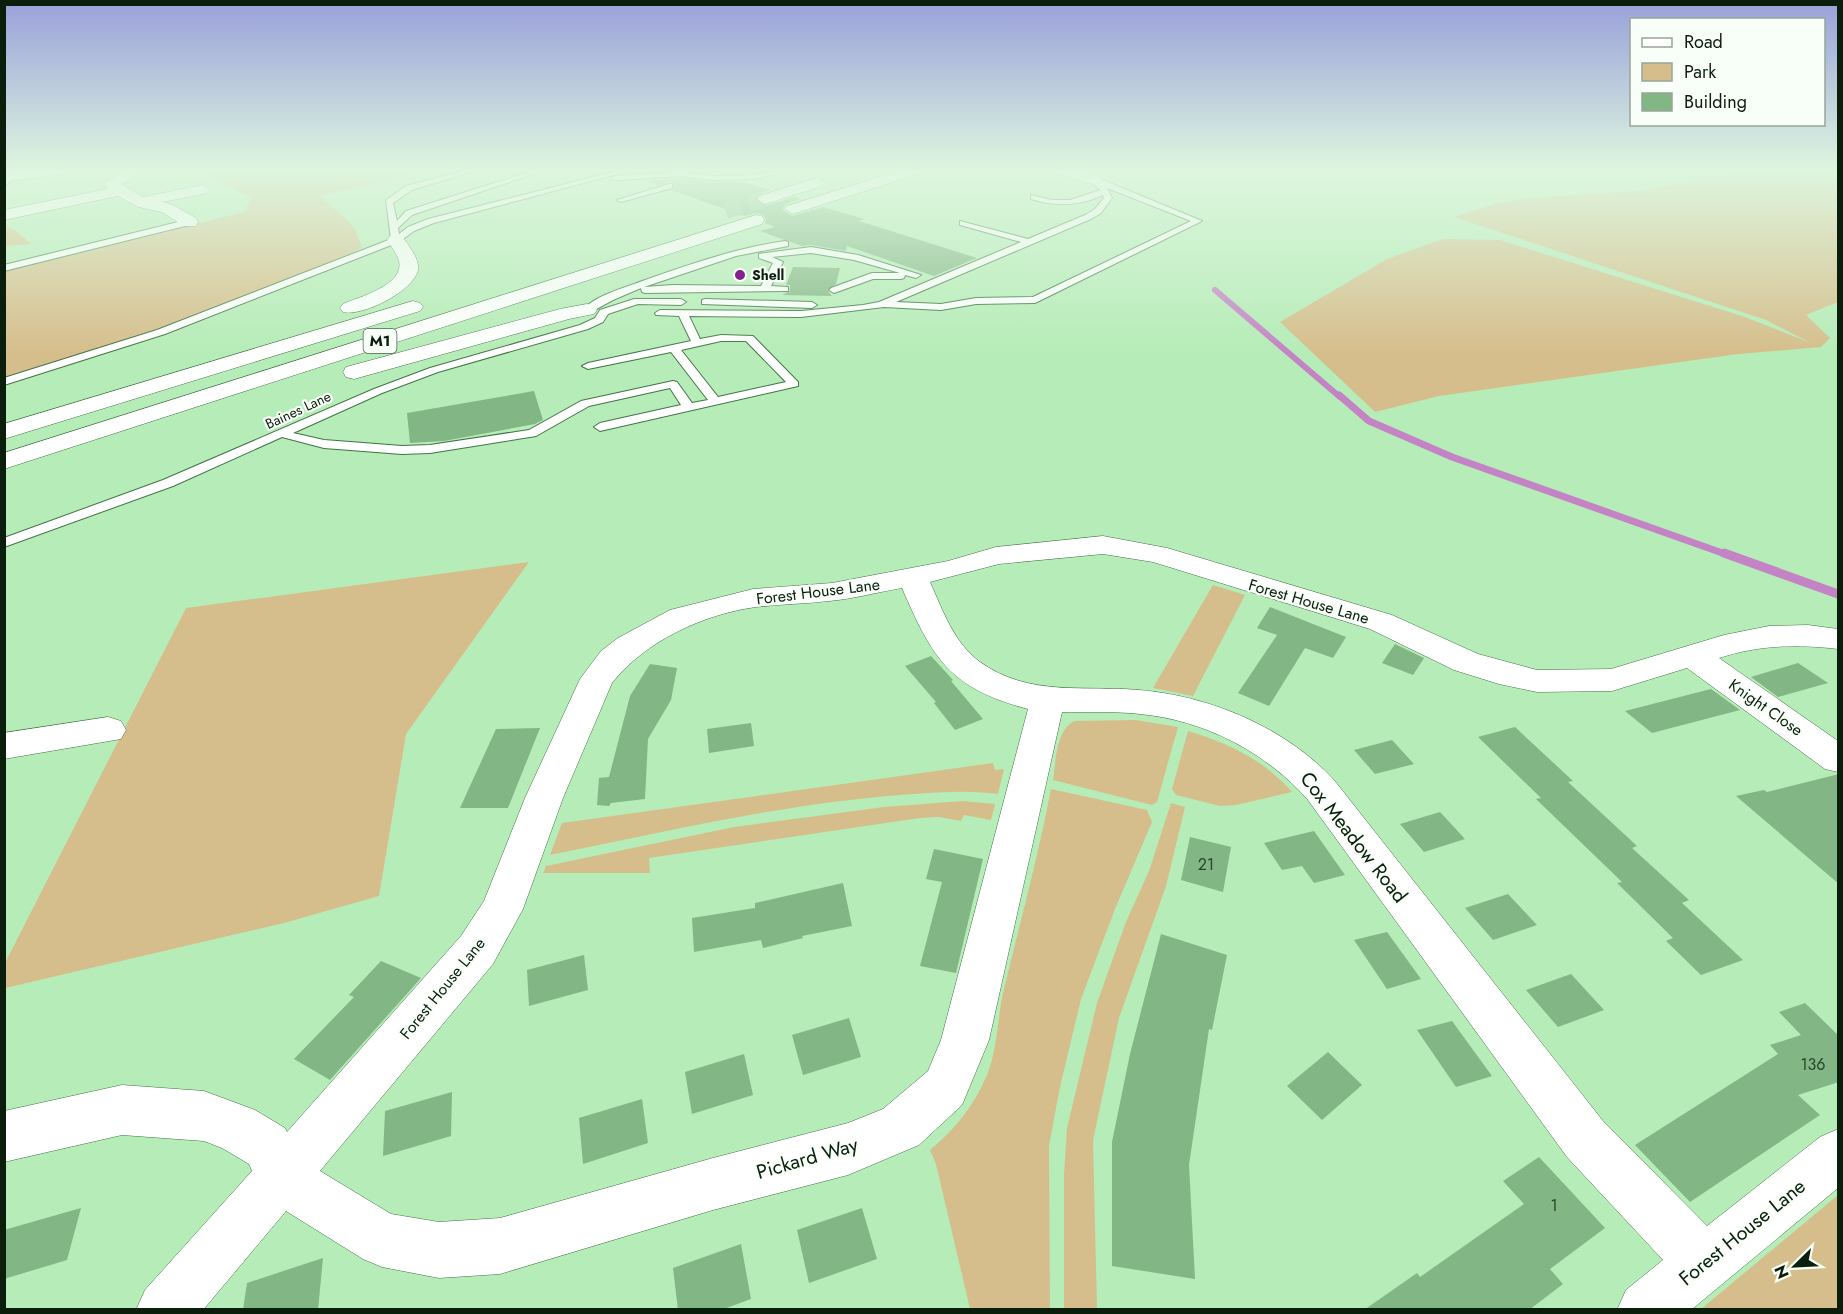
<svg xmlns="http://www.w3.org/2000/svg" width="1843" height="1314" font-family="Jost,sans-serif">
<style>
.green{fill:#d6be8c}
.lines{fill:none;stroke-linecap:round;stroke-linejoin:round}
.stream-far2{stroke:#c383c5;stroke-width:6}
.stream-far1{stroke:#c383c5;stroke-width:7}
.stream{stroke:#c383c5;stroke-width:9}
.building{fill:#82b684}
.motorway-tunnel{stroke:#94c395;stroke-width:16;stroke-dasharray:16 8;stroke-linecap:butt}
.service-casing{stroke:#427445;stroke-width:2}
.minor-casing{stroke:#427445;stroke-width:1}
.motorway-casing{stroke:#427445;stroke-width:1}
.service{fill:#fff;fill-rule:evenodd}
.minor{fill:#fff;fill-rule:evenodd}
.motorway{fill:#fff;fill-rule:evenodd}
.poi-dot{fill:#84218a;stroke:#f8fef8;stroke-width:2}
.labels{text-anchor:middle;stroke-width:4.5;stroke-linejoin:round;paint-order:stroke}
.far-poi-label{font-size:14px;font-weight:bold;fill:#0a1e0b;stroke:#f8fef8;text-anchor:start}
.far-street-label{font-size:14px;fill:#0a1e0b;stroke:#f8fef8}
.shield{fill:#f8fef8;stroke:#516152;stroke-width:1.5}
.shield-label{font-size:15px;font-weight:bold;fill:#0a1e0b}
.street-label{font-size:16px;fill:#0a1e0b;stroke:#f8fef8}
.near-number-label{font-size:16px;fill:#284429}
.near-street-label{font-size:20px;fill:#0a1e0b;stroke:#f8fef8}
</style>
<rect width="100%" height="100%" fill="#b6ecb7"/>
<g class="green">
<path d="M197,170H433L320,196L354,227L362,247L327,268L161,332L5,382L4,272L244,212L252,198Z"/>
<path d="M1748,170H1828L1838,173V302L1806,315L1830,338L1821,347L1738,354L1439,396L1375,412L1280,322L1387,259L1443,239L1500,240L1745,317L1811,343L1766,320L1454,217L1495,204L1530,198L1638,191Z"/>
<path d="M5,227L15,230L31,244L5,246Z"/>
<path d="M529,562L406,734L379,896L284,923L5,988L4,965L186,608Z"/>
<path d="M1213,585L1245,595L1193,696L1153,688Z"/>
<path d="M1136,720L1178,727L1157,802L1152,805L1053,780C1056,761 1056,729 1075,721Z"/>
<path d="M1188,731C1228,743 1264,760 1292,792L1236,805L1220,806L1176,795L1172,789Z"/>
<path d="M993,763L995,770L1004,769L998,794C961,789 925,793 888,796C774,806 662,832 550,855L562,823Z"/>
<path d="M1051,789L1147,810L1152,822L1115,909L1081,999L1060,1087L1049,1146L1050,1309H970L936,1164L930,1150C955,1129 974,1106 987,1075C998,1048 997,1017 1004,989C1020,923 1038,857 1051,789Z"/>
<path d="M963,801L995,804L991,820L964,815L961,821L939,817L920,818L649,858L650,873H543L546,866L734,827L884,807Z"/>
<path d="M1171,803L1185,807L1166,886L1119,1018L1093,1140L1097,1309H1064V1175L1067,1128L1097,1003L1126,922L1149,871Z"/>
<path d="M1838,1195V1309H1701Z"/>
</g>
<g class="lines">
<path class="stream-far2" d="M1215,290L1340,397"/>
<path class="stream-far1" d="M1339,395L1369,421L1452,457L1728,555"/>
<path class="stream" d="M1724,553L1838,594"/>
</g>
<g class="building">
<path d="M682,178L714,182H743L770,190L758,194L755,198L756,201L764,206L794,197L800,199L786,204L783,208L784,211L792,216L823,207L864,219L859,221L977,258L934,276L847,246L846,251L811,245L802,246L760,231L775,227L765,223L766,219L762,214L755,213L745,216L671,190L674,188L672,182L657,185L643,181Z"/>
<path d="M793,267L840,268L836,284L827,290L832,296L782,295L790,291V285H786Z"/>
<path d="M534,391L543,420L535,424L444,441L410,443L407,413Z"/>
<path d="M1270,607L1346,637L1333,658L1305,648L1269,706L1238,693L1277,635L1257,628Z"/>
<path d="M1395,644L1424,658L1413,675L1382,663Z"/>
<path d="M931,656L953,680L951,681L983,719L955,730L934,703L936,702L905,666Z"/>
<path d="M1798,663L1828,683L1778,697L1751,677Z"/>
<path d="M650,664L677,668L671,700L648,739L645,799L611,803L609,806L597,805L599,778L609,777L630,696Z"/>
<path d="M1711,689L1740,710L1652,733L1625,711Z"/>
<path d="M751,723L754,746L709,753L707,729Z"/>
<path d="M1515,727L1573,781L1568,782L1637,846L1632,848L1689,900L1682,903L1743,960L1701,975L1666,941L1673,938L1617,883L1622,882L1536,799L1541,798L1478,737Z"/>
<path d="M540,728L508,808H460L496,729Z"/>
<path d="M1392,740L1414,764L1375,774L1354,750Z"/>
<path d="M1839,774V884L1736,796L1764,790L1767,792Z"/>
<path d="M1440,812L1465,839L1424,852L1400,824Z"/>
<path d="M1314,831L1345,875L1314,883L1302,866L1282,870L1264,843Z"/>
<path d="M1190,837L1231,847L1223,892L1181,880Z"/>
<path d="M934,849L983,859L956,973L920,966L942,882L926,879Z"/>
<path d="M843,883L852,926L802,936L803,938L763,948L761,940L694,952L692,918L755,908V903Z"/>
<path d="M1508,894L1537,925L1493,940L1465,908Z"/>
<path d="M1387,932L1421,979L1387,989L1354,940Z"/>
<path d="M1161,934L1227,955L1212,1030L1209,1029L1189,1165L1195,1279L1112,1266V1142L1130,1054Z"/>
<path d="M584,955L588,990L529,1006L527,970Z"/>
<path d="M381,961L421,978L330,1080L294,1059L354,997L349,995Z"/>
<path d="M1571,974L1604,1010L1558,1027L1526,990Z"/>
<path d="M1805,1003L1839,1036V1082L1798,1095L1820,1115L1690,1202L1635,1145L1778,1054L1770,1045L1801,1035L1779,1012Z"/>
<path d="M849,1018L861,1057L803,1075L792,1035Z"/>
<path d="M1452,1021L1492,1076L1456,1087L1417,1030Z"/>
<path d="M1328,1052L1362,1085L1322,1120L1287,1086Z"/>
<path d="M744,1054L753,1095L692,1114L685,1072Z"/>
<path d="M452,1092L451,1136L383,1156L385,1111Z"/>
<path d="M642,1099L648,1143L583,1164L579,1118Z"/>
<path d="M1539,1157L1605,1228L1550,1269L1563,1284L1529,1310H1364L1417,1273L1420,1277L1524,1204L1503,1181Z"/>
<path d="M81,1208L67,1260L4,1279V1230Z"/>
<path d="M862,1208L877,1259L809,1283L797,1230Z"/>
<path d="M741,1244L751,1299L721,1310H678L673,1268Z"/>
<path d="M323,1258L318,1310H243L247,1283Z"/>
</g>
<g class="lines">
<path class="motorway-tunnel" d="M726,211L765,199"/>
<defs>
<g id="service">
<path d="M13,170H20L4,187V179Z"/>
<path d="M467,170H477L412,190L393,203L397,221L406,211L535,170H545L412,215L398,228L399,234L408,227L428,219L621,170H632L434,223L414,231L399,242L165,334L4,385V378L157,330L391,239L386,200L406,186Z"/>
<path d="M783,170H797L754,179L714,180L682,176L615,180L611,178L615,176L682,172L714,176L754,175Z"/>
<path d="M1092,178H1098L1202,221L1035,303L976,304L941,310L884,307L801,317L689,316L700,339L721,335L753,336L798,382V386L600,431L594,427L600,423L681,405L670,388L589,406L536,436L430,453L402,454L324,448L282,437L173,486L4,547V538L163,480L374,389L430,368L580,325L595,318L600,310L634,299H681L686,302L681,305L638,304L608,314L603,322L588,329L438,372L382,393L293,433L324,440L402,446L430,445L529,430L581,401L673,381L677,382L692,403L708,400L671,352L588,369L582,366L588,363L691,341L679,316L656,315L655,313L660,310L801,311L863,305L879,302L1021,242L960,225V221L1028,239L1085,215L1095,209L1104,198L1103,195C1079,206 1056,207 1031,199V195L1052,200H1070L1100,190L1091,181ZM1107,188L1191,221L1033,297L976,298L941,304L896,302L1091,219L1101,213L1112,198ZM721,341H746L786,382L718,397L681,350Z"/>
<path d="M669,184H672V188L621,202L617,200Z"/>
<path d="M190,219L193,220V224L4,271V265Z"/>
<path d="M785,241L788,242V246L736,256L644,287L673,285L761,286L773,263L759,258V254L811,247L858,255L921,275L916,278L905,275L904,278L901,279H873L834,293L829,290L831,288L872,273H900L854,260L811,253L772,257L783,262L771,286L788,287V291L645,293L642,292L641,288L613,300L591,312L582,310C598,294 625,288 645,280C691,264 736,248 785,241Z"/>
<path d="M705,299L812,302L817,305L812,308L702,304V300Z"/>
</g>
<g id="minor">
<path d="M30,170H71L64,174L4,181V172Z"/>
<path d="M126,170H144L121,184L143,197L202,185L207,187L210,190L207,193L163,202L173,205L196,218L198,222L196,226H184L162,212L138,207L118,196L4,220V210L107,189L105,182Z"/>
<path d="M1103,536L1167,548L1392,615L1478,654L1537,670L1611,669L1724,635L1769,626L1808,625L1838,629V649C1797,644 1759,645 1719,658L1838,741V772L1825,769L1687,668L1612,691L1537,692L1499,684L1454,670L1370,629L1153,562L1103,554L999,564L930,582C943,611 954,643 980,662C1029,697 1084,685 1139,690C1211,696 1286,728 1334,780L1603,1121L1707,1226L1820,1137L1838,1129V1188L1691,1310H1617L1626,1290L1663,1260L1567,1157L1308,800C1266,752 1204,720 1140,714C1114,711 1088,713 1062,712L989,1040L962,1105L919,1145L848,1175L713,1210L500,1274L439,1278L382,1267L363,1259L286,1211L203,1310H136L145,1290L252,1171L249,1164L222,1148L204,1141L122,1135L4,1162V1111L122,1085L204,1091L255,1110L285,1128L287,1132L461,936L484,901L525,798L580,679L601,651L618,638L670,610L753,589L832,583L948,561L996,547ZM902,588C933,659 949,688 1028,709L941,1040L928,1071L883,1109L848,1123L713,1158L500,1218L439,1222L391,1214L320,1171L493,964L523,909L563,798L612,683C645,641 704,614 756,607C780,604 805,604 829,601C853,599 878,592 902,588Z"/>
<path d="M108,717L121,721L126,730L121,739L4,759V733Z"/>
</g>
<g id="motorway">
<path d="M902,170H923L921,173L799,212L793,214L785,209L787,206Z"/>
<path d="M1054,170H1075L1100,177L1103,180L1095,185L1056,173Z"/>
<path d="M817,178L825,183L822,186L765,204L757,199L759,196Z"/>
<path d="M756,215L762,216L764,220L762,224L4,469V453Z"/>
<path d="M396,235L402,236C408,245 420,259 418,270C414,291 362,317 343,312L340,308L343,304C359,297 405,285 399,261C397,254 391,246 387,240L390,236Z"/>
<path d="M413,301L420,303L423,307L420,311L4,439V424Z"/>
<path d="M587,304L594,306L597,310L594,314L569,319L354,379L346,377L343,372L346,367L560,309Z"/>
</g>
</defs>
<use href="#service" class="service-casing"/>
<use href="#minor" class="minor-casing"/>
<use href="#motorway" class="motorway-casing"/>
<use href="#service" class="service"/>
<use href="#minor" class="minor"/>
<use href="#motorway" class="motorway"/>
</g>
<linearGradient id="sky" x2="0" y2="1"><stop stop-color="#99a0da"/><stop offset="0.48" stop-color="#def6df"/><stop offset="1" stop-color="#def6df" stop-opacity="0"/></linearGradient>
<rect width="1843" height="353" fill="url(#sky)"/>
<circle class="poi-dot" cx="740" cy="275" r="6"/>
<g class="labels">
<g class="far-poi-label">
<text x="752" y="280">Shell</text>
</g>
<g class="far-street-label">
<text transform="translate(298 410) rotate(-25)" y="5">Baines Lane</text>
</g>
<rect class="shield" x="363.5" y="329" width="33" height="24" rx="4.5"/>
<g class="shield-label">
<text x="380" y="346">M1</text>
</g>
<g class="street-label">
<text transform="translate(818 591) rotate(-7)" y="6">Forest House Lane</text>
<text transform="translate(1309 601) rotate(16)" y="6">Forest House Lane</text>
<text transform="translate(1766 707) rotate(35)" y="6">Knight Close</text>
<text transform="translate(442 988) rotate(-51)" y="6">Forest House Lane</text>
</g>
<g class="near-number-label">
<text x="1206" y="870">21</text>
<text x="1813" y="1070">136</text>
<text x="1554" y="1211">1</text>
</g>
<g class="near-street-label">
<text transform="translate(1354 837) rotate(52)" y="7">Cox Meadow Road</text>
<text transform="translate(807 1158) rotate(-16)" y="7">Pickard Way</text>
<text transform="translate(1742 1232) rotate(-39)" y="7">Forest House Lane</text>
</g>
</g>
<rect width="1843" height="1314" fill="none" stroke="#0a1e0b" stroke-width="12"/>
<rect x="1630" y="18" width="195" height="108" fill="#f8fef8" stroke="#99a499" stroke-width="1.5"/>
<rect x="1642" y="38" width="30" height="9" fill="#ffffff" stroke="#99a499" stroke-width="1.5"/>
<text x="1684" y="48" font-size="18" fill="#0a1e0b">Road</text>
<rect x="1642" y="63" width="30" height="18" fill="#d6be8c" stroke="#99a499" stroke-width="1.5"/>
<text x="1684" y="78" font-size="18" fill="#0a1e0b">Park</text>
<rect x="1642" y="93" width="30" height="18" fill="#82b684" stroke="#99a499" stroke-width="1.5"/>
<text x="1684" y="108" font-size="18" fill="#0a1e0b">Building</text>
<g transform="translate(1795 1266) rotate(246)" stroke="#f8fef8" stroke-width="4.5" paint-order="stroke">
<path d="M0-4.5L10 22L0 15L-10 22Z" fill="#0a1e0b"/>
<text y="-9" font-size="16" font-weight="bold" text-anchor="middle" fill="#0a1e0b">N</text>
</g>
</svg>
